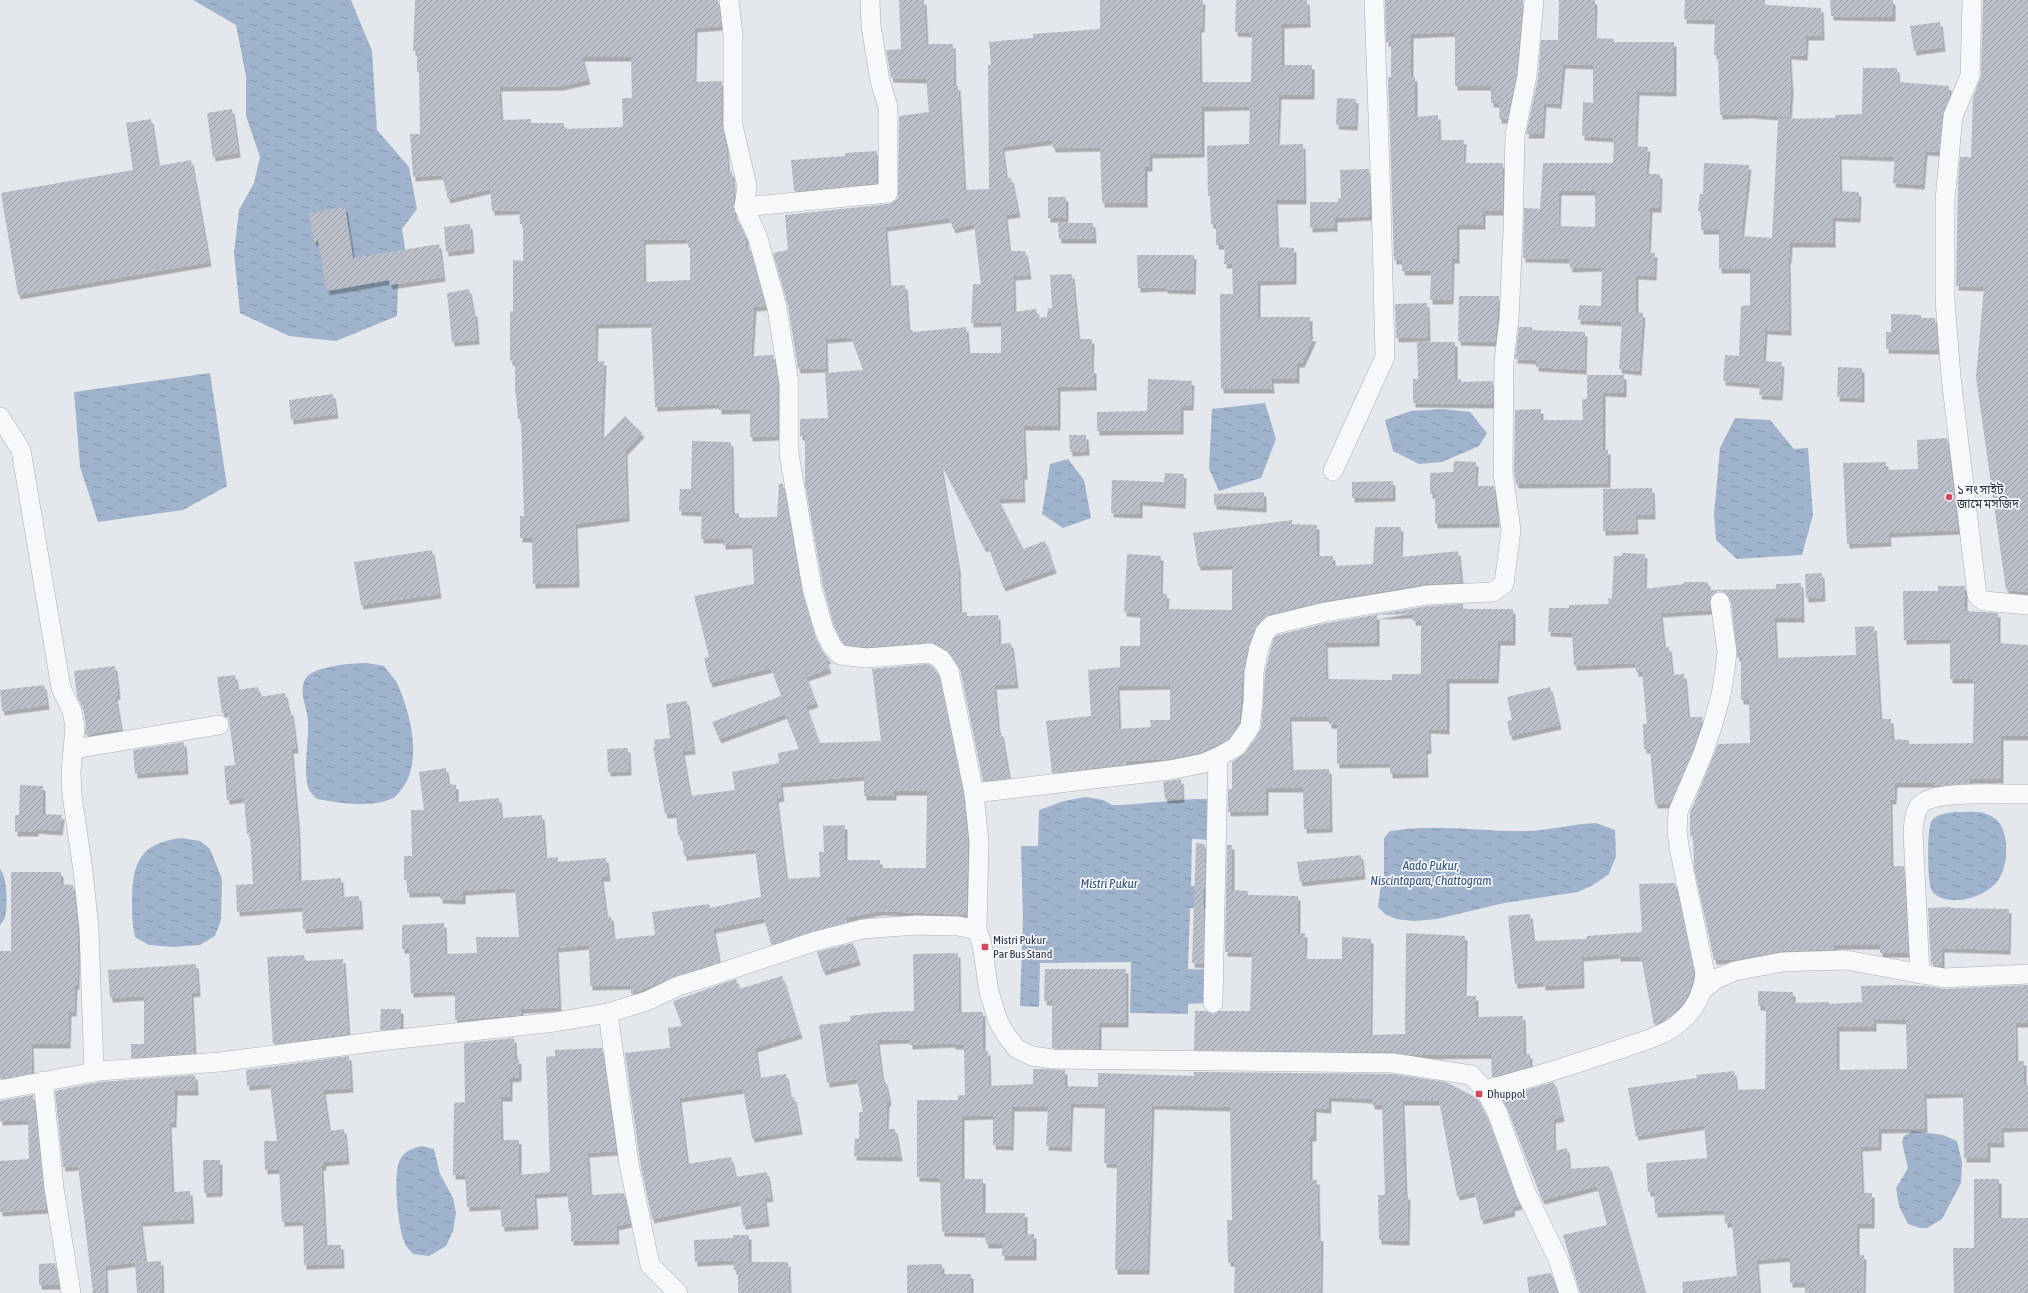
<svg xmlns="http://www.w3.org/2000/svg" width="2028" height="1293" font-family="'Asap Condensed','Noto Sans Bengali',sans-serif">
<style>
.water{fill:url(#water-ripples)}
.building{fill:url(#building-hatch);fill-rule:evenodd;filter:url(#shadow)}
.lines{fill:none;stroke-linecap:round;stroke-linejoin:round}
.minor-casing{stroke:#a9aeb7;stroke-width:20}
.minor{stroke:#f7f8fa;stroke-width:19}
.poi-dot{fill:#d1495b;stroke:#f4f6f9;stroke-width:1.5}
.labels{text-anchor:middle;stroke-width:3.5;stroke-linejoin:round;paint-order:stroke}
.poi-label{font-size:12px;fill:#2b3445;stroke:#f4f6f9;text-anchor:start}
.water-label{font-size:13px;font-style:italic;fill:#34527a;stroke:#f4f6f9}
</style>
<defs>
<pattern id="water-ripples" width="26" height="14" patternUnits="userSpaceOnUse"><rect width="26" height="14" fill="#9fb4cc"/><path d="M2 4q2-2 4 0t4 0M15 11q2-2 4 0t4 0" fill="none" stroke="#8293a7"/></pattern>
<pattern id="building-hatch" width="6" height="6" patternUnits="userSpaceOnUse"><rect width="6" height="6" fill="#bbc0ca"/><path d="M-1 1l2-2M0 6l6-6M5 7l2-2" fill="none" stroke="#989da6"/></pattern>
<filter id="shadow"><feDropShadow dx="2.5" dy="4.5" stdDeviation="0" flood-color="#0004"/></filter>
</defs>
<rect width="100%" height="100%" fill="#e4e7ec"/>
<g class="water">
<path d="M193,0H351L372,51L377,130L409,167L417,209L402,229L407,260L398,281L397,316L336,341L289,336L240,313L234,253L239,210L254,183L260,157L246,116V76L236,25Z"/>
<path d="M210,373L227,486L183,510L98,522L80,467L74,392Z"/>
<path d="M1265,403L1276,439L1261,478L1219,491L1209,469L1212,409Z"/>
<path d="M1443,409L1470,412L1487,433L1479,446L1442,462L1419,464L1393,451L1385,420L1411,411Z"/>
<path d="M1735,418L1770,420L1794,449L1808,448L1813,515L1802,555L1737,559L1716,540L1714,515L1720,448Z"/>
<path d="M1068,459L1084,480L1091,518L1063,528L1042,514L1050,464Z"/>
<path d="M367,663L384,666C388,672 395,678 398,685C411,715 423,763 401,790C399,792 397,795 395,797C375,809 338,803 317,799C314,796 309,791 308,787C303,766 309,743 308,722C308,708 297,691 306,678C314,666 353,663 367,663Z"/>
<path d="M1086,797L1103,800L1112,805H1122L1194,799H1214V840L1192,839L1191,886L1211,888L1210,908H1190L1188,969L1207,970L1206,1003L1188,1004V1014L1130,1013L1131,962L1040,963L1039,1007L1020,1006L1023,918L1021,846H1038L1039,810L1064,801Z"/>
<path d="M1955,812C1967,812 1981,810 1991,816C2011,825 2009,864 1999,879C1991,892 1969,901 1954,900C1946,900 1937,898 1932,891C1927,883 1927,830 1931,822C1935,814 1947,813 1955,812Z"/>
<path d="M1596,823L1615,830L1616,856L1609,874L1593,885L1578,892L1504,903L1437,919L1414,921L1396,919L1385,914L1378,907L1380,891L1384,877V838L1390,831C1439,823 1480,832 1529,831C1551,830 1573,824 1596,823Z"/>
<path d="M181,838L200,841L210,849L222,879L221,920L215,936L200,945L173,947L149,945L135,937C132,923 132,911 132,897C133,860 142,843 181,838Z"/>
<path d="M0,869C7,876 8,907 5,917C4,920 2,923 0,925Z"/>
<path d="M1913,1131L1943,1135L1957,1141L1962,1162L1961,1183L1942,1219L1927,1228H1920L1908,1224L1899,1206L1896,1188L1908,1168L1902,1142L1904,1136Z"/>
<path d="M422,1146L434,1149L440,1174L453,1198L456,1213L453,1231L446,1246L429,1256L413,1254C410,1250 405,1246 404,1241C398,1228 392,1169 401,1158C406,1150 414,1148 422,1146Z"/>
</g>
<g class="building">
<path d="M415,0H718L721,26L695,28L694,82L722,81V126L726,146L728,172H732L735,220H738L746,237V247H749L765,306L754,307L751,356L773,355L778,384V436L750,437V409L719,410V404L655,407L651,323L596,324L595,361H604L601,441L625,416L642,433L625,451L627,517L575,524L577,583L533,584L532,538H520V516H524L521,419H518L516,394H515V361H510V312L513,311V260L523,261V224H520L519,210L492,211L490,189L448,199L442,175L413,177L410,134H420L419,72H417V51H413ZM582,57H631L632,98H622L623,127L564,129V123H531V119L501,120L499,87L561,86L588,80ZM686,239V243H690V280L644,282L643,240Z"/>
<path d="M899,0H924L926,44H953L954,86H958L964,190L989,189L988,65H991L989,42L1033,38V34L1100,29V0H1203L1202,28H1199L1200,82H1251L1252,33L1235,32L1236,0H1307L1308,23L1282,24V65H1312V95H1279L1277,145L1303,144L1304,200H1275L1277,247L1294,248V280L1258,281V317H1310V337H1314L1302,363H1297V379H1271L1272,389H1221L1220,294H1233L1232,264H1224L1225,245H1216V224H1211L1210,196H1208L1207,146L1249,144L1250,106L1202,107V153L1150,154V167H1145V203H1102L1100,147L1053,148L1052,140L1002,147L1006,179L1011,178L1018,213L1005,215L1009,251H1025L1029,275L1013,276L1014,312L1036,309L1038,318L1047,317L1048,308H1052L1050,275L1072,274L1078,339H1092L1091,369H1094V386L1058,387V426H1023L1025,475H1022L1023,498L998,499L1023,549L1045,541L1054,569L1003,587L988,546L984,548L940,462L959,573H958L960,613L967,612V616L998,615L999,644L1011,643L1016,684L994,685L998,733L1001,732L1009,778L983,781L960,669L947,650L930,642L866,647L845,645L841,640L834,626L823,586L805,484V436H800V419L828,418L825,373L863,370L851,337L825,339L826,368L798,369L788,306L773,253L788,250L785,215L889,204L898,198L899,116L929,112L926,79L891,78L886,50L901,49ZM950,218L953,229L974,224L981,284H973L971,323L1001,322V353H968L966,327L913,332V330H908L905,285L889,286L885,227Z"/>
<path d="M1385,0H1523L1516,74L1507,119H1499L1500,103H1491V86H1455V32L1411,34V77H1415V117L1438,115L1439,140H1464L1463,163H1503L1502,211H1483V225H1457V259H1452L1451,300H1430L1431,271H1402V260H1394L1389,103L1388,77H1391V42H1386Z"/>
<path d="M1559,0H1595L1594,38L1614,39V42H1674V92L1637,91L1635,146L1648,147L1646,174H1660L1659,208H1650L1648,253H1655L1654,276L1636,275V312L1643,313L1639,371L1619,369L1622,322L1578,320L1579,305L1601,306L1602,267L1570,268L1569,259L1523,258L1524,208L1540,209L1543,163H1613L1614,138L1582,136L1583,102L1593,103V65L1563,64L1559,104L1544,103L1542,134H1526L1538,78L1541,40H1558ZM1559,191H1595V227L1558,226Z"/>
<path d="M1685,0H1765V5L1821,8L1822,36H1806L1805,56L1789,55L1791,90L1789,117L1750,114L1720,115L1718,55H1714L1715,20L1684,19Z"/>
<path d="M1830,0H1893V17L1831,16Z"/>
<path d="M1983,0H2028V592L2006,590L1976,377L1984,287L1956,286L1958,183L1960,157H1971L1973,98L1981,76Z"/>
<path d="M1940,22L1943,47L1914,51L1910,26Z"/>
<path d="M1863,68H1897L1898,82L1949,86L1950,95L1942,115L1939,152L1925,151L1922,185L1893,183L1895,157L1839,155L1840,191L1859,192L1858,218L1833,217V243H1790L1789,259H1788L1789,331L1765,330L1763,361L1782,362L1780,396L1759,395L1760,384L1723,381L1725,355L1739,356L1741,306L1750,305V269H1719V230H1701V212L1698,211L1700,194H1703L1704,163L1749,165L1741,236L1772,238L1778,119L1835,118V115L1862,114Z"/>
<path d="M1337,98L1356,99L1355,126L1336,125Z"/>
<path d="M232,109L238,153L213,157L207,113Z"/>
<path d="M151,119L158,166L191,160L209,262L18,295L1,193L133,170L126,123Z"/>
<path d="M877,151V183L794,191L791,160L845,156V153Z"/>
<path d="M1369,169L1370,216L1335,218V227L1310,228V202H1338V198H1341L1340,170Z"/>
<rect x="1048" y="197" width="18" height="21"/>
<path d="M345,207L353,258L439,244L443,277L390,285L389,280L327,291L318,241L314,242L309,213Z"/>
<path d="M1058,223H1093L1094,239H1059Z"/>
<path d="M470,224L472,249L446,252L444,227Z"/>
<path d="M1137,255H1194L1193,290L1165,289V287L1138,288Z"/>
<path d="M469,289L473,312H475L477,340L452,342L447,293Z"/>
<path d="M1459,296H1499L1495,342L1458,341Z"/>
<path d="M1427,303L1428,337L1396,338L1395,304Z"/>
<path d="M1891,314L1921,315V318H1935L1938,350L1886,349V332H1891Z"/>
<path d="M1519,327H1532V330L1585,332L1584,370L1536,367V360L1515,359Z"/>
<path d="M1417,342H1455V379H1461V382L1493,381V404L1413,403V379H1418Z"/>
<path d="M1838,367L1862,368V398L1837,397Z"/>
<path d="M1587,375H1624V393L1603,392V450H1608V483L1516,484L1514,472L1515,410L1541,409V420H1583L1582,399H1587Z"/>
<path d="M1148,379L1192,381L1191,406H1181V430L1097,431V412L1147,411Z"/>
<path d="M333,394L336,414L291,420L289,400Z"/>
<path d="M1069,435H1086L1087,451L1070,452Z"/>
<path d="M1947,438L1958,530L1888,533L1889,542L1847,544L1843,463L1886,462V470L1918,469L1917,440Z"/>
<path d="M692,441L731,442L732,513H739V518L777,517L779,484H783L801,591L814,635L822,651L829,659L826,660L829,669L806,677L816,703L806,706L819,743L881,741L872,669L928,664L933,667L939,675L963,795L968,842L966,915L880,911L845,918L847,922L771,944L764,918L713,929L719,962L675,976L631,994L630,985L590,986L589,945L556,948L559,1007L521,1009V1015L455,1020V991L411,993L409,949H402V925L444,923L445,954L477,953L476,937H519L515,888L463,891V900L440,899V892L407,893V880H404V856H412L411,810H424L419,772L446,768L448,784L456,785V802L499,798L501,818L542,815L545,858L558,857V862L606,858L608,877H601L606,917L611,916L613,937L615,936V939L655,935L652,912L709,904L710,908L761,897L755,849L684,856L682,836H678L676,813L665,814L653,747H655L654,740L670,738L666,704L687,701L693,750L682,751L690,796L735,790L732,772L779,763L778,753L799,749L785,714L719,739L712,722L781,696L771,668L710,683L704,658L709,657L694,596L754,584L752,544L723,545V539H701L702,512L679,511L680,489H691ZM864,776V796H894V791H927L926,868H880V860H845V825L823,826L824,852H819L820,877L786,879L776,798L782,797L780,783Z"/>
<path d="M1454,461L1476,462L1475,486H1494L1497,523L1435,524V494H1430V473L1453,472Z"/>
<path d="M1165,473L1184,474L1183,504L1140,501V514L1111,513L1112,480L1164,482Z"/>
<path d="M1393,481V497L1352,498V482Z"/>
<path d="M1652,488L1653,515H1635L1636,530L1603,531V489Z"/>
<path d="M1264,492V508L1214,505V494Z"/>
<path d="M1292,520V524L1317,525V556H1333V566L1373,564L1375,527H1401L1400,553H1402V557L1458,551L1461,582L1425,584L1323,601L1269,614L1257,624L1249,644L1243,670L1239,723L1228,739L1201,752L1168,759L1125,761L1126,764L1052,773L1046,721L1091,716L1088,670L1120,667V646H1140V613L1124,612L1127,554L1161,556L1160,594H1167L1166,609L1232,610V565L1198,566L1193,533ZM1170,685V720H1150L1151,727L1119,729L1117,686Z"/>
<path d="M432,550L439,594L361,605L354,562Z"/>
<path d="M1622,553L1645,554L1644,589L1684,584V582H1708V590L1776,589V584L1801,583L1802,618H1774L1776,658L1856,655L1855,627L1874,626L1880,719H1891L1892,739L1909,740V744L1973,743L1974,679H1950V639L1904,640L1903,591H1938V586H1965V611L1998,613V643L2028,645V736H2001V779H1970V783L1937,786H1934V783H1895L1894,800H1890L1891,866H1904L1908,953H1880V945H1834V949L1782,951L1737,959L1714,960L1694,868L1693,836H1690V813L1718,744L1750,743L1749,700H1741V657H1737L1731,600L1724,592L1718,591L1710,598V610L1660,613L1664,648L1669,647L1672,675L1684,674L1688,717H1703L1692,752L1670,804H1655L1650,749H1644L1643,724H1647L1642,672H1636L1635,663L1574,666L1572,633L1548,632L1549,608H1569V605L1609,604L1608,599L1612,598L1614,556H1622Z"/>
<path d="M1822,573L1823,597L1806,598L1805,574Z"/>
<path d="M1463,604V609H1513V641H1498L1496,679H1447V730L1428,729L1429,749L1425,750L1426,773L1390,774V763L1337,764V725L1329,724V717H1289L1291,770L1329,769L1330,828L1304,829L1303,788H1266V811L1228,812V789H1232V762L1245,753L1261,729L1265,673L1270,651L1274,638L1278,635L1327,623L1428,606ZM1413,614V621H1421V674H1392V680L1326,679L1325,643L1377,642V615Z"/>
<path d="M115,666L118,695L115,696L121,729L85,735L86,725L83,709L77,696L74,671Z"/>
<path d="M235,675L237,690L258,687L259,697L285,693L288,711H291L296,749H291L298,834L299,881L341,878L342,897L359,896L361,925L303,929L302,907L237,912L236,885L253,884L250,833L247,834L244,798L227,800L224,766L235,765L228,712L222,713L217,677Z"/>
<path d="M44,685L47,705L2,711L0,690Z"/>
<path d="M1550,687L1559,725L1510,736L1507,721L1512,720L1507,697Z"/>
<path d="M184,742L186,770L135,774L133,750Z"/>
<path d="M628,748L629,771L608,772L607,749Z"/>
<path d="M1181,779L1182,798L1165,799L1163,782Z"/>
<path d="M20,785L43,786V814L62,815L60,831L36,829V832H15V815H19Z"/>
<path d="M1196,843L1205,844L1203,964L1192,963Z"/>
<path d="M1227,845H1232V890L1248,891V895L1298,896V933H1305L1304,959H1342V937L1371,939L1370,1035L1405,1034L1406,933L1465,936L1464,996H1476V1017L1523,1016L1524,1054H1530V1066L1492,1077L1491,1054L1413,1055L1393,1052L1194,1050L1195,1011H1206L1213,1014L1220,1011H1250L1252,953L1225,952Z"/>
<path d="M1361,855L1363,875L1300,882L1297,862Z"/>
<path d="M11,872H61V884L73,885L78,928L77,985H75L74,1012H69L68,1044H31L32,1073L0,1079V951H11Z"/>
<path d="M1675,883L1694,973L1690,990L1685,1000L1668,1018L1654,1025L1641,957H1618V954L1581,957L1582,984L1543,986V982L1515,984L1508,916L1530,914L1533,941L1587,939L1586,936L1642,932L1639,884Z"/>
<path d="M1951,907L1952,908L2009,909L2008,950L1942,948V966L1931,964L1928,908Z"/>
<path d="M853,943L858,961L823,971L817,952Z"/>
<path d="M958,953L959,1012H983V1051H988L989,1086L1033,1084V1069H1045L1065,1070V1086L1098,1087V1073L1194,1076V1072L1392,1074L1446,1082L1477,1098L1487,1117L1520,1205L1512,1207L1513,1212L1481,1220L1475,1192L1457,1196L1439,1101H1402L1405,1195H1408L1407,1241L1379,1240L1378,1195H1385L1382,1105H1372V1099L1329,1097V1109L1314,1108V1137H1310V1180H1317L1318,1237H1321L1320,1293H1234L1235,1262H1228L1227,1220H1232L1230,1107L1152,1105L1147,1270H1115L1117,1164L1104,1163L1105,1104L1071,1103L1069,1147L1046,1146L1048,1107H1012L1011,1146L993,1145V1115L962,1116V1179H983V1213H1025V1234H1034V1256H1002V1244H986L985,1233L942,1232L940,1178L917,1177V1100H958V1095H965L964,1045H953V1043L910,1045V1039L877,1040L882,1080H885L889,1101L887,1102L886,1129H895L900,1157L854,1156L855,1138L859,1139V1112H863L857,1079L827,1083L819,1025L851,1021L850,1016L884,1012L914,1011L913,954Z"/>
<path d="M304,955L305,961L343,959L348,1034L273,1044L267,957Z"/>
<path d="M196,964L198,992L191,993L194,1053L131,1058V1044H144V996L110,998L108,970Z"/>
<path d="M1045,969H1126V1023H1099V1049L1052,1048V1001H1044Z"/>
<path d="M782,976L800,1034L755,1048L759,1078L786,1074L790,1098L794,1097L800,1130L752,1138L743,1089L679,1098L687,1164L731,1157L735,1177L767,1172L771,1197L764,1198L767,1222L743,1225L740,1201L652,1219L640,1162L625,1053L670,1048L668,1028L682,1026L673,1001L736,979L739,989Z"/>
<path d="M1895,985L1926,986L1945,989L2028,985V1023H2015L2016,1061H2024V1085H2028V1127L2001,1128L2002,1143H1988V1158H1964L1963,1093L1924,1094L1925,1128L1879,1129V1146L1860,1147L1862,1193H1872V1224H1857V1255H1864L1863,1293H1805V1283H1790V1257L1756,1260L1759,1293H1683L1682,1282L1737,1276L1732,1223H1725L1724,1210L1655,1213L1654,1192H1648L1646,1163L1707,1158L1704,1125L1636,1136L1628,1088L1697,1078L1696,1075L1734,1071L1736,1090L1765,1089L1766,1006H1758V991L1793,992V1003L1829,1002V1004L1862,1002L1861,986ZM1874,1019L1906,1020L1907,1069L1837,1070V1027H1874Z"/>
<path d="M381,1009H401V1028L380,1030Z"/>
<path d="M514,1038L515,1060L519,1059V1077L510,1078V1097H500L501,1140H519V1175L550,1172L546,1057L555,1056V1050L602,1048L616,1151L587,1153L590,1195L624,1193L630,1223L616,1226L617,1240L571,1241V1212H569L567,1192L534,1194L536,1225L502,1227L500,1205L467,1207L465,1175H453L454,1103L465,1102L464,1043Z"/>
<path d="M349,1056L351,1088L323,1090L329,1131L344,1129L347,1160L324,1162V1166H321L325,1245H341L342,1264L304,1265L303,1221L282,1222L279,1169L265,1170L264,1141H277L270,1084L247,1086L246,1070Z"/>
<path d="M195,1075L196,1091H175L174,1123H169L172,1192L190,1191L192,1219L140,1222L145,1261L105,1266L106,1293H93L78,1166L63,1167L55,1091L100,1082Z"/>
<path d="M1554,1082L1562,1117L1553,1119L1554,1151L1567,1148L1569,1169L1609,1166L1645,1293H1580L1563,1235L1607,1225L1597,1186L1542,1200L1507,1108L1501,1097Z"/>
<path d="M33,1095L46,1209L0,1212V1161L29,1159L28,1120L0,1121V1101Z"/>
<path d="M203,1160H220V1192L204,1193Z"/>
<path d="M1974,1179H1999V1218H2028V1293H1954L1953,1248H1974Z"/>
<path d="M733,1235H749V1262H788L789,1293H738V1270H734L733,1260L695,1262L694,1240L733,1238Z"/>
<path d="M161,1261L162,1292L137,1293L135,1263Z"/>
<path d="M55,1263L59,1285H39V1264Z"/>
<path d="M942,1264V1274H971V1293H907V1265Z"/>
<path d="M1551,1273L1557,1292L1529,1293L1527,1277Z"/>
</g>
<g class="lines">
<defs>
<g id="minor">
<path d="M729,0L733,35V126L747,186L744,207L758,238L777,308L789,383V454L812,588L824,630L832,646L840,655L866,658L930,653L941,659L949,671L974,793L979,842L977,930L982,944L989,992L998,1021L1006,1035L1017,1049L1032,1056L1053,1059L1393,1063L1471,1075L1485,1090L1497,1112L1526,1193L1558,1259L1569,1293"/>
<path d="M1972,0L1970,76L1953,116L1945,200V300L1951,377L1977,595L1984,601L2028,605"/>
<path d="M744,207L888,193V107L880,81L871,26L870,0"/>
<path d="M0,417L21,450L61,688L72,711L75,727L71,772L72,795L83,871L89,929L94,1072"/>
<path d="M1333,471L1385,357L1381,200L1374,0"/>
<path d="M74,749L219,725"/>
<path d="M974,793L1170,770L1204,763L1218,757L1236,747L1250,727L1253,702L1254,672L1259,648L1265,632L1272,625L1325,612L1398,600L1427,595L1493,592L1504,584L1511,530L1503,473L1504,361L1509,319L1513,231L1515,135L1527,76L1534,0"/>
<path d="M1920,974L1913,832C1914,823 1914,812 1920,805C1934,789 2006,795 2028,794"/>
<path d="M1704,989L1716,979L1735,971L1782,962L1811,961L1846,960L1944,978L2028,974"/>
<path d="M1213,1003L1218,757"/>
<path d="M608,1013L629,1164L650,1265L678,1293"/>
<path d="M43,1081L54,1188L71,1293"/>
<path d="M0,1090L99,1071L220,1062L380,1041L555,1022L608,1013L647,1001L678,986L708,977L813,942L863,929L916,925L958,926L977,930"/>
<path d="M1485,1090C1530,1079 1574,1064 1617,1050C1639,1042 1664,1037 1681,1021C1696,1009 1703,992 1705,973L1680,852L1677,832L1678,812L1702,756L1712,727L1721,695L1725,670L1727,652L1720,602"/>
</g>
</defs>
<use href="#minor" class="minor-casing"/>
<use href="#minor" class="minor"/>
</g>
<g class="poi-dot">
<circle cx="1949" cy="497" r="4"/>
<rect x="981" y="943" width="8" height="8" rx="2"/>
<rect x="1475" y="1090" width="8" height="8" rx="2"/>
</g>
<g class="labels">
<g class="poi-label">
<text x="1957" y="494">১ নং সাইট<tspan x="1957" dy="14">জামে মসজিদ</tspan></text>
<text x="993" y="944">Mistri Pukur<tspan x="993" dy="14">Par Bus Stand</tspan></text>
<text x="1487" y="1098">Dhuppol</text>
</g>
<g class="water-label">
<text x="1431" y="870">Aado Pukur,<tspan x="1431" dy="15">Niscintapara, Chattogram</tspan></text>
<text x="1109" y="888">Mistri Pukur</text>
</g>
</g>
</svg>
